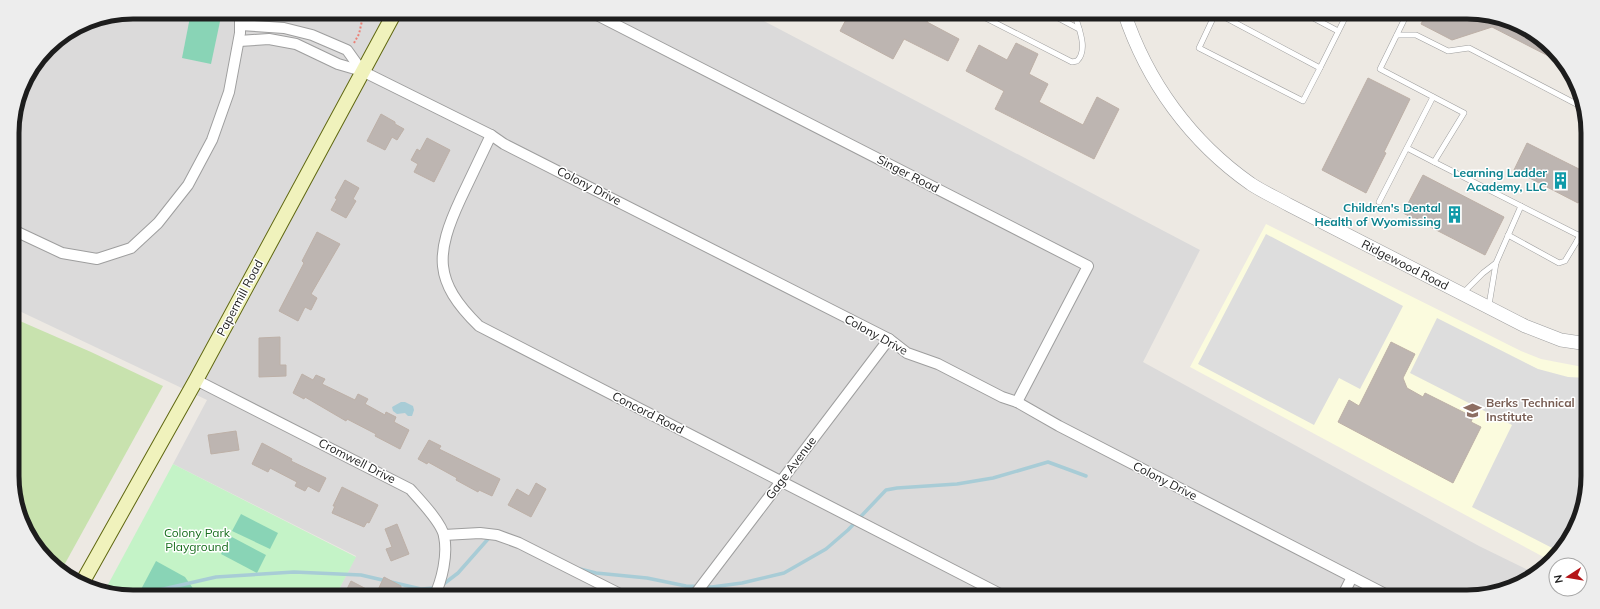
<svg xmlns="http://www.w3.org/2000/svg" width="1600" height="609" font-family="Mulish,sans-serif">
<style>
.residential{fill:#dbdada}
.education{fill:#fbfbde}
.grass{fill:#c8e2ae}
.park{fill:#c4f3c7}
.pitch{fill:#89d4b6}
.parking{fill:#ddd}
.water{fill:#a8ccd6}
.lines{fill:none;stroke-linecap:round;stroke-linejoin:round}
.stream{stroke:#a8ccd6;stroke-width:3.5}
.building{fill:#bdb5b1;stroke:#bdb0a7}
.service-casing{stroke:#9e9e9e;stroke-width:6}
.minor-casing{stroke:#9e9e9e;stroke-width:12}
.tertiary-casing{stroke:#9e9e9e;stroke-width:14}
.secondary-casing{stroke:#5f6710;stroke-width:16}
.path{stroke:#ea8177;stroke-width:2;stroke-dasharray:2 2;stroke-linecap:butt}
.service{stroke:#fff;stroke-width:5}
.minor{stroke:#fff;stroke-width:10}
.tertiary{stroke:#fff;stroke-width:13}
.secondary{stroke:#f0f2bc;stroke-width:14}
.labels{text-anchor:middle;stroke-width:3;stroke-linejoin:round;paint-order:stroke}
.culture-label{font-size:12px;font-weight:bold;fill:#0d838f;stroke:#fff;text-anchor:end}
.street-label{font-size:12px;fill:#1d1d1d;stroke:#fff}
.education-label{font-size:12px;font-weight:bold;fill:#785e54;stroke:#fff;text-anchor:start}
.park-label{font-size:12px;fill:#176e1d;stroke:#fff}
.rim{fill:none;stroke:#1d1d1d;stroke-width:5}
</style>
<rect width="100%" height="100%" fill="#ede9e3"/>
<path class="residential" d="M133,12H747L1200,250L1143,362L1479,546L1536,574L1506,590L1474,597H335L356,556L173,464L207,400L13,308L12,125L25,79L53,42L87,21Z"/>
<path class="education" d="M1266,224L1521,351L1541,359L1588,368V476L1581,515L1563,549L1551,561L1190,367Z"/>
<path class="grass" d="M13,318L91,352L163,386L62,569L42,556L14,499Z"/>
<path class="park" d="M173,464L356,557L335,597H133L104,592Z"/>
<g class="pitch">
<path d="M191,12H222L211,64L182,58Z"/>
<path d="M241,514L278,533L270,549L232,531Z"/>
<path d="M230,536L266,555L257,573L221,554Z"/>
<path d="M156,561L185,577L199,597H137Z"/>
</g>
<g class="parking">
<path d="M1266,234L1403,306L1360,389L1339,378L1314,425L1198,364Z"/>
<path d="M1437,318L1538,369L1568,377L1588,378V476L1581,515L1560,552L1472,507L1512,425L1410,373Z"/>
</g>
<path class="water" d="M401,402H405L413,406L414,410L412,416H408L405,413L397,414L393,411L392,407Z"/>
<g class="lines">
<g class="stream">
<path d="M580,569L596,573L647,578L686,586L712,587L742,583L784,573L826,549L848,530L886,490L897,488L957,484L993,478L1048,462L1086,476"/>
<path d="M441,586L458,573L488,539L493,537"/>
<path d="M141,597L146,593L216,577L294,572L361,575L421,589L435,588"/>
</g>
</g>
<g class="building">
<path d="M850,12H860L876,21L881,12H932L927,22L959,39L948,61L904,39L893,59L840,31Z"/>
<path d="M1427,12H1467L1506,19L1558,53L1562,59L1560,62L1492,27L1452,40L1421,24Z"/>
<path d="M1016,43L1038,54L1029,74L1048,84L1039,102L1083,125L1097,97L1119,109L1094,159L995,109L1004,91L966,71L979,45L1007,60Z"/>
<path d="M1368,78L1410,99L1384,152L1386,153L1366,193L1322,170Z"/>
<path d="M381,114L395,122V124L404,129L397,140L392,137L385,150L367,141Z"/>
<path d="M427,138L450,150L434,182L414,172L418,164L411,160L417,149L420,151Z"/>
<path d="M1527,143L1587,173V186L1578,203L1514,170Z"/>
<path d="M1423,175L1504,217L1485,255L1403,213Z"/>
<path d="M345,180L359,188L353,199L356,201L346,218L331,210L337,199L335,198Z"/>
<path d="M317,232L340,244L311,294L317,298L311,310L305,307L298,321L279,311L304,263L302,261Z"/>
<path d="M280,337V365H286V376L259,377V338Z"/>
<path d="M1391,342L1415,354L1403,378L1407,388L1423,397L1425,393L1473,417L1471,422L1481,427L1453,483L1338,422L1349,400L1359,406Z"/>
<path d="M302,374L313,380L316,375L325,379L322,384L355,400L358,394L368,399L365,404L385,415L386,412L396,417L394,422L409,430L400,449L375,436L376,434L347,419L346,421L305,397L304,399L293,393Z"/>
<path d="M236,431L239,450L211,454L208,435Z"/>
<path d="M429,440L441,446L439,449L500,479L492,496L479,490L478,492L456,480L457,478L428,462L427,464L418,459Z"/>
<path d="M262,443L292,459L291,461L326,478L319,492L308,486L305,491L295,486L297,482L270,468L268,472L252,464Z"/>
<path d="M536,483L546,489L531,517L508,505L517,489L529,496Z"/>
<path d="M342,487L378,505L369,523L367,522L364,527L332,513L335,506H333Z"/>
<path d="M397,524L409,554L391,561L386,549L392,547L385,529Z"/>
<path d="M384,577L401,586V590L398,597H343L351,581L376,594Z"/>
</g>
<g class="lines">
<defs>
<g id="service">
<path d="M974,12L1072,62L1077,61C1089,49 1078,27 1074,12"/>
<path d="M1047,12L1079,29"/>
<path d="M1215,12L1320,68L1348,12"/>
<path d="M1216,12L1199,48L1303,101L1320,68"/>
<path d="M1302,12L1338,31"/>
<path d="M1408,12L1380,69L1464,113L1434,162L1580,236"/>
<path d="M1397,35H1416L1448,51L1469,48L1584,108"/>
<path d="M1407,148L1434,162"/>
<path d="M1379,202L1433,97"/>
<path d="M1587,222L1577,241L1587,238"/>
<path d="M1508,235L1559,263L1565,261L1577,241"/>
<path d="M1463,293L1483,273L1496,263"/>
<path d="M1489,305L1496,263L1521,206"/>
</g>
<g id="minor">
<path d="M591,12L1088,266L1017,402"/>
<path d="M240,25L284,28L312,35L347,50L362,71"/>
<path d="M239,41L269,39L296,44L338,64L362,71L491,135L504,144L889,339L907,353L938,364L1002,397L1017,402L1059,426L1391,597"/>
<path d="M491,135C481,156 471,177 461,198C435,254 433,281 479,326L1006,597"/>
<path d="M13,230L62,253L97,259L131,248L158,223L188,185L212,140L229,92L240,33V12"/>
<path d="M196,380L410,489C419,499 442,523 444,536C448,555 442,580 434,597"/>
<path d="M444,535L480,533L497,535L519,543L626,597"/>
<path d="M693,597L889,339"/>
<path d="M1342,597L1352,577"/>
</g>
<path id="tertiary" d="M1124,12C1147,82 1191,142 1251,184C1263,192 1277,198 1289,205L1525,326L1561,340L1588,344"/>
<path id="secondary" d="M82,583L196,380L395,12"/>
</defs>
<use href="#service" class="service-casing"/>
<use href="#minor" class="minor-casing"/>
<use href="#tertiary" class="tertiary-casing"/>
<use href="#secondary" class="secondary-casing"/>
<path class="path" d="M354,43L359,34L364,12"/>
<use href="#service" class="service"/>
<use href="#minor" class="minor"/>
<use href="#tertiary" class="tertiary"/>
<use href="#secondary" class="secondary"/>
</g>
<defs>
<symbol id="building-bare" viewBox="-9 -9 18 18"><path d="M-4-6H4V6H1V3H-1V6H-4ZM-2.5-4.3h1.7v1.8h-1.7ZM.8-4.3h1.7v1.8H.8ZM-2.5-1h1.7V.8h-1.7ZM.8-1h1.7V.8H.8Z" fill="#0f9aa8" stroke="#fff" stroke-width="2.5" paint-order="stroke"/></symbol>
<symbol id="school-bare" viewBox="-9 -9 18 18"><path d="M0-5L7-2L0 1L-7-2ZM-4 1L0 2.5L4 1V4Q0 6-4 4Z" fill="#8d6e63" stroke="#fff" stroke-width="2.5" paint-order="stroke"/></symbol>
</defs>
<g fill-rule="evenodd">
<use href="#building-bare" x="1548" y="168" width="25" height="25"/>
<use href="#building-bare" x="1442" y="202" width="25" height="25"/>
<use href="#school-bare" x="1460" y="398" width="25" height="25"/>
</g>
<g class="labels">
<g class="culture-label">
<text x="1547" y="177">Learning Ladder<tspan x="1547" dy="14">Academy, LLC</tspan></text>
<text x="1441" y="212">Children's Dental<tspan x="1441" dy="14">Health of Wyomissing</tspan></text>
</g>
<g class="street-label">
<text transform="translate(908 174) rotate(27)" y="4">Singer Road</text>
<text transform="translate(589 186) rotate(27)" y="4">Colony Drive</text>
<text transform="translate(1405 265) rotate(27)" y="4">Ridgewood Road</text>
<text transform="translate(240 298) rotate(-62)" y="4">Papermill Road</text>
<text transform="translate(876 335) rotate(29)" y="4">Colony Drive</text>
<text transform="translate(648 413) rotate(27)" y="4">Concord Road</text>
<text transform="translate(357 461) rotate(27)" y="4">Cromwell Drive</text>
<text transform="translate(791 468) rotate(-53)" y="4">Gage Avenue</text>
<text transform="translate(1165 481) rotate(27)" y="4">Colony Drive</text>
</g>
<g class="education-label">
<text x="1486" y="407">Berks Technical<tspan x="1486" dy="14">Institute</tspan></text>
</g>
<g class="park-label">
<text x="197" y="537">Colony Park<tspan x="197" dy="14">Playground</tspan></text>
</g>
</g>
<path d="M0 0H1600V609H0ZM133 19H1467A114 114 0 0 1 1581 133V476A114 114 0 0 1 1467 590H133A114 114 0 0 1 19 476V133A114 114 0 0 1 133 19Z" fill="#ededed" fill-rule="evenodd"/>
<path class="rim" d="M133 19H1467A114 114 0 0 1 1581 133V476A114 114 0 0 1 1467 590H133A114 114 0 0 1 19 476V133A114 114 0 0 1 133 19Z"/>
<g transform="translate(1568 577) rotate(258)"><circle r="19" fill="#ffffff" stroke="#a5a5a5"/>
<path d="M0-3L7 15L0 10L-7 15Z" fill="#b41518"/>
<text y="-6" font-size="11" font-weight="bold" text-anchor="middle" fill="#1d1d1d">N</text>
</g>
</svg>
